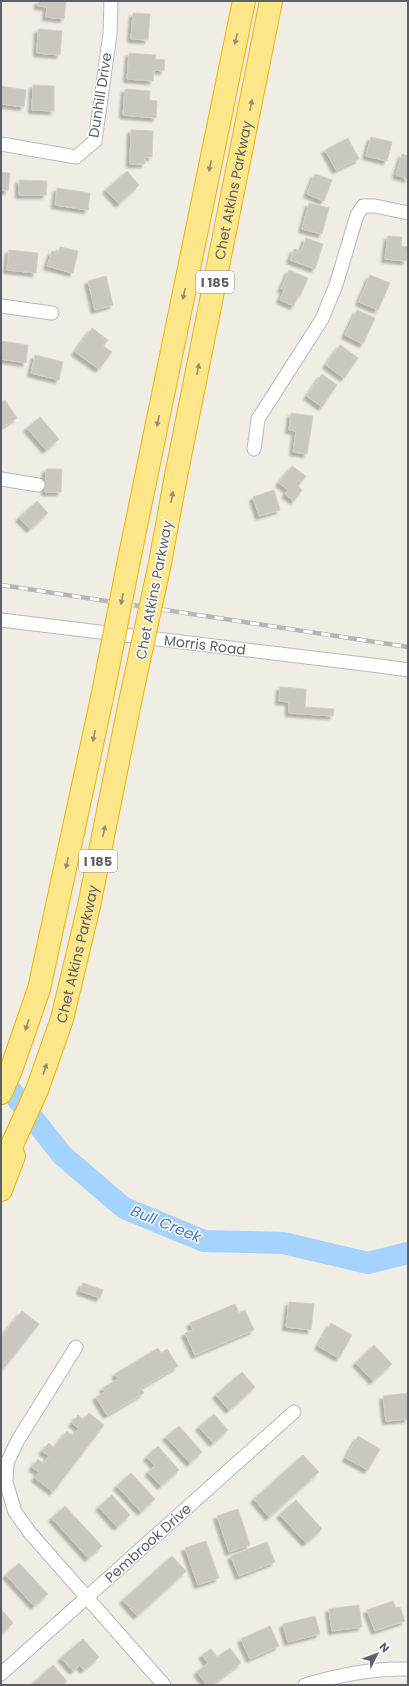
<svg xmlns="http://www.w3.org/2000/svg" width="409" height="1686" font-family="Poppins,sans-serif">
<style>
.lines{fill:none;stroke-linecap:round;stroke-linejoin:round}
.river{stroke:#a4d3ff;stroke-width:22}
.building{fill:#cac7c1;stroke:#d4cfc2;filter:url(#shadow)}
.minor-casing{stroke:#b6b9be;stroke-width:15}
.motorway-casing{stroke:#f3b200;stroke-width:24}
.minor{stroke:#fff;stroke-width:13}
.motorway{stroke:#fee68b;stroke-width:22}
.rail-casing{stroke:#b5b6b6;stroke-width:4.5}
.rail{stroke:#fff;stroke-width:3;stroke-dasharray:9;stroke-linecap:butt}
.motorway-bridge-casing{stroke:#f3b200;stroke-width:24;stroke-linecap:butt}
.motorway-bridge{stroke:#fee68b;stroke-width:22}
.oneway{fill:#958e72}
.labels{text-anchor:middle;stroke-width:3;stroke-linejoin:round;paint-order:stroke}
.shield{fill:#fff;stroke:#8d8f93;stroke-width:1}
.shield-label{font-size:13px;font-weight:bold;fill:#5c5f65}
.street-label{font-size:14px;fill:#5c5f65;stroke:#fff}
.water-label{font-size:15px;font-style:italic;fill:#4078bc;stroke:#fff}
</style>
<defs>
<filter id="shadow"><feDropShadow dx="-3.5" dy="3.5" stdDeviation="1" flood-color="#0004"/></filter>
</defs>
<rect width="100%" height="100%" fill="#efede4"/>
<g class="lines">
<path class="river" d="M1,1078L62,1155L124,1208L204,1241L283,1243L368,1263L408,1253"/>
</g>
<g class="building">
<path d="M38,1H66L64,19L46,17L47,7L38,6Z"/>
<path d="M133,13L150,14L148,40L131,39Z"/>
<path d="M38,29L62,31L60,55L37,53Z"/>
<path d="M129,53L156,55L155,59L165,60L164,71L154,70L153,81L127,79Z"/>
<path d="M33,85L54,86V111L32,110Z"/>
<path d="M1,86L26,90L24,107L1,104Z"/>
<path d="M125,89L150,91L149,100L157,101L156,118L123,115Z"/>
<path d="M131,130L153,131L152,157H145V164H130Z"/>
<path d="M371,137L392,142L387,161L366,156Z"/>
<path d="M348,138L359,159L336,170L325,150Z"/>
<path d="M402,154L408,156V179L396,175Z"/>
<path d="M127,171L139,185L119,204L106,190Z"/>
<path d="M1,172L10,173L8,191L1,190Z"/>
<path d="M315,174L332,180L324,201L307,194Z"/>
<path d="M19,180L47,181L46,195H19Z"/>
<path d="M57,188L90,193L88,210L55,205Z"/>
<path d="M309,203L329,208L322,234L302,229Z"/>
<path d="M388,236L402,237L401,246L408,247L406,261L385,259Z"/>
<path d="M306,238L323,244L315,269L290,260L294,249L301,251Z"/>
<path d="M60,247L78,251L73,273L47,266L52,251L59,252Z"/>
<path d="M9,250L38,253L36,273L7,270Z"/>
<path d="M289,270L308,278L300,296H298L294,306L280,300L284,290L281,289Z"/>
<path d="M370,275L390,283L378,310L359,302Z"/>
<path d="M106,276L113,305L95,310L88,281Z"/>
<path d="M357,310L375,318L363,344L345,335Z"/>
<path d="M92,328L108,340L103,346L112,352L99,369L75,352Z"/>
<path d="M1,341L28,345L26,363L1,359Z"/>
<path d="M340,345L358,358L344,378L326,365Z"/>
<path d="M35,355L63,362L59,380L31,373Z"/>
<path d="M322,374L337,385L322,407L307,396Z"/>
<path d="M5,400L17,418L1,428V402Z"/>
<path d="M291,413L313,416L307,454L293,452L296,431L289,430Z"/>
<path d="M40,417L59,439L46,450L27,428Z"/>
<path d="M292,466L306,476L298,486L302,490L294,501L285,494L288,490L279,483Z"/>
<path d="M46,469H62L61,492H45Z"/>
<path d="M274,490L280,510L259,516L253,497Z"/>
<path d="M37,501L48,513L30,529L19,518Z"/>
<path d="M280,687L306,689L305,707L334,709L333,716L289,713V702L279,701Z"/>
<path d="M83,1283L103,1290L100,1298L80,1291Z"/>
<path d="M289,1302L314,1304L311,1330L286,1327Z"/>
<path d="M235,1304L239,1313L245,1310L254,1330L195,1355L185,1333L193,1330L190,1323Z"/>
<path d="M22,1311L39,1324L1,1372V1337Z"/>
<path d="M331,1323L352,1335L339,1358L318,1346Z"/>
<path d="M374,1345L392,1364L373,1381L356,1363Z"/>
<path d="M158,1348L161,1353L167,1349L178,1366L141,1388L144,1393L107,1415L96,1397L105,1392L103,1388L118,1379L115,1374Z"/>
<path d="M242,1372L255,1387L229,1410L216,1395Z"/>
<path d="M408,1393V1419L386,1421L383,1396Z"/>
<path d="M89,1413L104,1425L53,1492L35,1478L39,1472L32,1467L38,1459L43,1464L49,1456L42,1451L49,1443L54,1448L67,1431L73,1436L79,1428L72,1423L78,1415L84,1420Z"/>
<path d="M214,1414L228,1430L213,1443L199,1427Z"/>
<path d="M179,1426L202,1452L190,1463L166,1437Z"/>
<path d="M358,1436L380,1449L368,1470L346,1458Z"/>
<path d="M158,1446L179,1470L161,1486L148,1472L155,1466L147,1457Z"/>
<path d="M303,1455L319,1472L269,1517L254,1499Z"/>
<path d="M131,1473L155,1499L141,1512L117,1486Z"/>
<path d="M112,1495L130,1515L117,1527L99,1507Z"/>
<path d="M296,1500L322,1529L306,1543L280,1515Z"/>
<path d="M65,1506L102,1546L88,1558L52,1518Z"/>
<path d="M238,1509L250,1545L229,1552L217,1516Z"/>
<path d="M206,1541L219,1578L198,1585L185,1548Z"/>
<path d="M267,1542L275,1562L239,1576L231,1556Z"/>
<path d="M172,1556L186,1571L137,1616L123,1600Z"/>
<path d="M19,1563L48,1594L34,1606L6,1575Z"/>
<path d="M393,1601L396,1608L400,1607L405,1621L375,1631L367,1610Z"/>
<path d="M359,1605L362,1627L332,1631L329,1609Z"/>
<path d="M1,1609L13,1623L1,1634Z"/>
<path d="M315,1616L320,1634L288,1642L283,1624Z"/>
<path d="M270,1626L279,1646L250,1659L241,1639Z"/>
<path d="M83,1639L99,1657L84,1670L80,1665L73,1671L61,1658Z"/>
<path d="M230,1648L241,1663L211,1685H207L197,1672L208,1663L202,1655L211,1649L217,1657Z"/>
<path d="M53,1665L67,1681L63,1685H31Z"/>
</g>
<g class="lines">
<defs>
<g id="minor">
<path d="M1,144L76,157L95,141L110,34L111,1"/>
<path d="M1,306L52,313"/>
<path d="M254,449L258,419L322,319L336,285L357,215L363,206H375L408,213"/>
<path d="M1,479L38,485"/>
<path d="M1,620L380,666L408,670"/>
<path d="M76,1347L18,1440L7,1463L6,1482L15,1512L31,1534L164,1685"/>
<path d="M1,1674L294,1412"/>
<path d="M305,1685C338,1675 374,1668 408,1669"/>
</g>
<g id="motorway">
<path d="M129,560L244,1"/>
<path id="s1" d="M160,563L176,476L271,1"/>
<path d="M1,1093L11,1070L39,989L102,698"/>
<path id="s2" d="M1,1169L37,1090L62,1019L89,906L130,702"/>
<path d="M1,1190L14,1156"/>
</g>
</defs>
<use href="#minor" class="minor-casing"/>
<use href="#motorway" class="motorway-casing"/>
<use href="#minor" class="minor"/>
<use href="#motorway" class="motorway"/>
<defs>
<path id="rail" d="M1,585L408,647"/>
</defs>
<use href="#rail" class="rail-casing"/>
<use href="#rail" class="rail"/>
<defs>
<g id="motorway-bridge">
<path d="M102,698L129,560"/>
<path d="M130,702L160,563"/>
</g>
</defs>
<use href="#motorway-bridge" class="motorway-bridge-casing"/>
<use href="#motorway-bridge" class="motorway-bridge"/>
</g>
<defs><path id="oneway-solid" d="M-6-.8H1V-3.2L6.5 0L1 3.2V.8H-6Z"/></defs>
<g class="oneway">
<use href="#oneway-solid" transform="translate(236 39) rotate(102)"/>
<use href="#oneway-solid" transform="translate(251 105) rotate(-79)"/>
<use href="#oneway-solid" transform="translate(210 166) rotate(102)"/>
<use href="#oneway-solid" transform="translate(184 294) rotate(102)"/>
<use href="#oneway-solid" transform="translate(198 369) rotate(-79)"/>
<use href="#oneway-solid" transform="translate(158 421) rotate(102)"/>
<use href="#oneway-solid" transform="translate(172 497) rotate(-80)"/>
<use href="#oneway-solid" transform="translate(122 599) rotate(101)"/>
<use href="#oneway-solid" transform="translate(94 736) rotate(102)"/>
<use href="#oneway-solid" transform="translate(104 831) rotate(-78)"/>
<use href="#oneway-solid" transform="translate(67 863) rotate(102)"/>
<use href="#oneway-solid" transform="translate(27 1025) rotate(109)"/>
<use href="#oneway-solid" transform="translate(45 1069) rotate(-71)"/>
</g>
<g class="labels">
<g class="shield">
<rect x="196" y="271" width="38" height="22" rx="3"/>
<rect x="79" y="850" width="38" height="22" rx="3"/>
</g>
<g class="shield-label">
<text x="215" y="287">I 185</text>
<text x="98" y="866">I 185</text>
</g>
<g class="street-label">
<text transform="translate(100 95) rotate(-81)" y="5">Dunhill Drive</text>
<text dy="5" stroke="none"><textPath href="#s1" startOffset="380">Chet Atkins Parkway</textPath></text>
<text transform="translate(154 590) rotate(-79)" y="5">Chet Atkins Parkway</text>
<text transform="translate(205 645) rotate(7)" y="5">Morris Road</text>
<text dy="5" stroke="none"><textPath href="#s2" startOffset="229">Chet Atkins Parkway</textPath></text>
<text transform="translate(148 1543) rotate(-42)" y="5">Pembrook Drive</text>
</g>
<g class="water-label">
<text transform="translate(166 1224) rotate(22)" y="5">Bull Creek</text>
</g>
</g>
<rect width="409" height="1686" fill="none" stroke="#5c5f65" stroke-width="4"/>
<g transform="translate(377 1654) rotate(48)" stroke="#ffffff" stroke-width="3" paint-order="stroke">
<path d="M0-3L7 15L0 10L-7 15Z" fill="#5c5f65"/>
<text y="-6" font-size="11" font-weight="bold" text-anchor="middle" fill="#5c5f65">N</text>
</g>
</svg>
